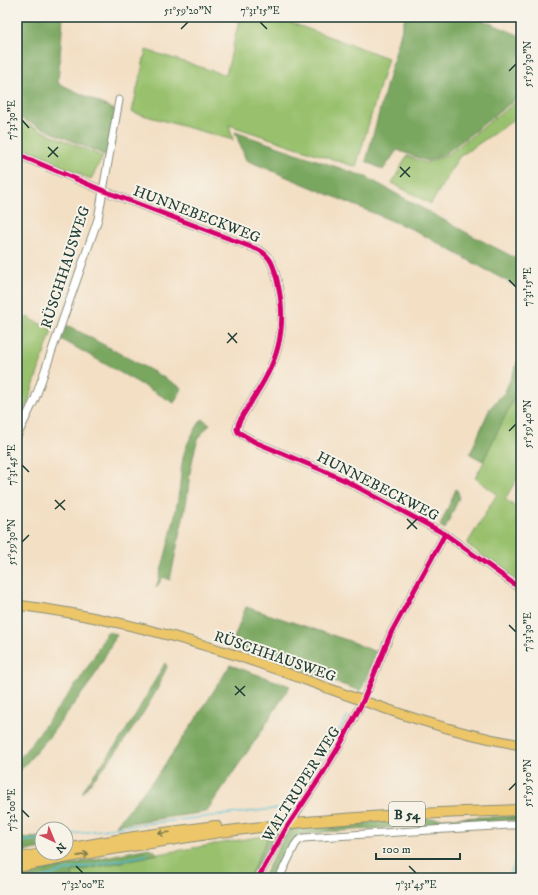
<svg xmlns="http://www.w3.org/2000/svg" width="538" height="895" font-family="'IM FELL DW Pica',serif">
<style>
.green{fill:#99c16d;stroke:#5c7f50}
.forest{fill:#7aa760;stroke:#4c724a}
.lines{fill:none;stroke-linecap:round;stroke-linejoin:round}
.stream{stroke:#57c0d3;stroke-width:1.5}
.minor-casing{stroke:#898e7c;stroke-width:9}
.major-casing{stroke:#898e7c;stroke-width:11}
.highway-casing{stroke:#898e7c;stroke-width:12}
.minor{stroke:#fff;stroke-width:7}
.major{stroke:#ecc669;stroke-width:9}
.highway{stroke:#ecc669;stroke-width:10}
.highway-bridge-casing{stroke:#898e7c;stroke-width:12;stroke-linecap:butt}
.highway-bridge{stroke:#ecc669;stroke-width:10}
.cycleway-casing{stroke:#f7f3e8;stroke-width:8}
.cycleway{stroke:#d6006c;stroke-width:5}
.oneway{stroke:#7b7b4c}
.ticks{fill:none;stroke:#1f3d34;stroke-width:1.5}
.labels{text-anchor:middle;stroke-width:4;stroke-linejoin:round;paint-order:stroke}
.shield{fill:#f7f3e8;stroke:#60746a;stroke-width:1}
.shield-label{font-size:14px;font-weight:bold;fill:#1f3d34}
.street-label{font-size:15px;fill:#1f3d34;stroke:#f7f3e8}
.neatline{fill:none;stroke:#1f3d34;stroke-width:1.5}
.ticks-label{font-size:10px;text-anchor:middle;fill:#1f3d34}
</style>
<rect width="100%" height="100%" fill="#f7f3e8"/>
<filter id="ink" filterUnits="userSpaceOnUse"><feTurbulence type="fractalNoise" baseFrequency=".025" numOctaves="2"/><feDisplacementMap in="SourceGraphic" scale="8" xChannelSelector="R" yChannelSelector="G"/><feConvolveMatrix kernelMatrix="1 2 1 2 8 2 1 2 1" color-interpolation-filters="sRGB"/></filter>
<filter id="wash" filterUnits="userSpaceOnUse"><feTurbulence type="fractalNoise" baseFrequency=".012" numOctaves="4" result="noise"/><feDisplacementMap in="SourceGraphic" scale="16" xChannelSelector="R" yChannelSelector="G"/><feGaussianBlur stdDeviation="0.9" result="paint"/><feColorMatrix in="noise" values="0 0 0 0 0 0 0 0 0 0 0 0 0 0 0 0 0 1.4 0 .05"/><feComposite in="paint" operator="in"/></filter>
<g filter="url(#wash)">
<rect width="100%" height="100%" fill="#f3dfc4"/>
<g class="green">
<path d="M240,17H275L388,58L356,167L229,125L233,140L132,112L146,50L226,75Z"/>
<path d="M521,98V115L459,157L431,204L392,183L407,156L426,163L447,155Z"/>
<path d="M17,120L103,157L91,179L17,148Z"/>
<path d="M27,317L52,330L23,417L17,429V327Z"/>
<path d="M516,393L521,396V472L505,499L521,511V584L467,544L497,494L475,478L484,462L483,461Z"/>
<path d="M269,835L249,878H73L72,872L158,854Z"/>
</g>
<g class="forest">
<path d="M17,17H63L58,83L117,111L109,157L17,117Z"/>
<path d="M405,17H475L521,36V95L445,154L427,161L397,150L383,170L366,161Z"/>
<path d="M235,132L366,177L469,234L521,261V289L414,230L246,160Z"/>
<path d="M67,325L152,371L182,388L174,403L61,339Z"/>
<path d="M521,354V384L483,461L470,454L490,408L505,392Z"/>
<path d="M202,419L210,424L199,437L195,449L190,472L187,499L170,580L163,577L156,588C165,558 173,528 178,498C181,484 180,471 183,458C186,443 194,431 202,419Z"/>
<path d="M456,489L458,492L459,496L458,500L445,529L440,526Z"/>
<path d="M246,607L347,640L376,652L361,691L231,646Z"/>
<path d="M107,632L117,634L92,680L49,737L17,774V762L80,679L92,660Z"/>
<path d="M165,663L167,667C162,676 160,685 155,693C135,729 109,762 82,793C93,773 110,755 123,735C138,712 151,687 165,663Z"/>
<path d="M230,665L290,686L259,735L206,812L116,825L159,773L198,716Z"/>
<path d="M518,816H521V820L430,825L324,832L301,835L296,837L295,840L276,878H262L290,827L426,819Z"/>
<path d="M283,828L255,878H249L269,835Z"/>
<path d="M42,837V848L17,853V839Z"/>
<path d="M149,848L155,851L158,854L72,872L73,878H17V875Z"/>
</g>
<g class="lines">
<g class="stream">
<path d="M66,835L143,824L282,808L287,803L312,771L348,716"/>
<path d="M17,842L42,839"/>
<path d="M41,878L67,870L147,855"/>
<path d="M508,878L521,850"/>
</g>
</g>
</g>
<g filter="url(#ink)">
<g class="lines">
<defs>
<g id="minor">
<path d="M17,154L104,191L259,250C271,256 274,267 277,280C285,312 283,345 267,375C259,391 248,406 239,422L237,429L238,432L255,442L322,470L346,481L445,534L521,589"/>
<path d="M17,436L35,399L98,219L119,100"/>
<path d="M258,878L287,827L323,773L341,743L363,701L391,633L445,534"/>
<path d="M279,878L295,845L298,841L303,838L510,825H521"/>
</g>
<path id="major" d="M17,605C89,614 160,631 229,653C326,685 420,728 521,745"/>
<g id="highway">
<path d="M294,823C370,816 445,812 521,810"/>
<path d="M66,849L134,837L216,826"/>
<path d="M17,859L45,853"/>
<path d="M17,867L100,851L220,832L286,824"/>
</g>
</defs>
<use href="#minor" class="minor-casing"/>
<use href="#major" class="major-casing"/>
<use href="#highway" class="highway-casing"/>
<use href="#minor" class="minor"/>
<use href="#major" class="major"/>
<use href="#highway" class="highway"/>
<defs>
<path id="highway-bridge" d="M286,824L294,823"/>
</defs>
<use href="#highway-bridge" class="highway-bridge-casing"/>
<use href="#highway-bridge" class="highway-bridge"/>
<defs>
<g id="cycleway">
<path d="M17,154L104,191L259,250C271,256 274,267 277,280C285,312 283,345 267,375C259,391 248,406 239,422L237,429L238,432L255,442L322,470L346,481L445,534L521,589"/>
<path d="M258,878L287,827L323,773L341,743L363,701L391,633L445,534"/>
</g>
</defs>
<use href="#cycleway" class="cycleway-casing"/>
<use href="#cycleway" class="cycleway"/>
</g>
<defs><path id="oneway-shaft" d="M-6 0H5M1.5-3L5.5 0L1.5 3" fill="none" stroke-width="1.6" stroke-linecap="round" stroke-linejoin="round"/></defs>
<g class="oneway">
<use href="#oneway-shaft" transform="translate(164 833) rotate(173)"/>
<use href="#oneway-shaft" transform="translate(83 855) rotate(-11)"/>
</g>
</g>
<path class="ticks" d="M260,22L267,29M181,29L188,22M509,71L516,64M22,120L29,128M48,147L58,157M48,157L58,147M400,167L410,177M400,177L410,167M509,280L516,287M228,333L237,343M227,343L237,333M509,431L516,424M22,465L29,472M55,500L65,510M55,509L65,500M407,519L417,529M407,529L417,519M22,542L29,535M509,625L516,632M235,686L245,696M235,695L245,686M509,790L516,783M22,810L29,817M76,866L83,873M409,866L416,873"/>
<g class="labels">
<rect class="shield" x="389" y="802" width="36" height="24" rx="3"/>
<g class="shield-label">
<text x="407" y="819">B 54</text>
</g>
<g class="street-label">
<text transform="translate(197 214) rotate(21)" y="5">HUNNEBECKWEG</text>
<text transform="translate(65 267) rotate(-72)" y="5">RÜSCHHAUSWEG</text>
<text transform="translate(378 486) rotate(27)" y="5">HUNNEBECKWEG</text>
<text transform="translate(275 656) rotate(19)" y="5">RÜSCHHAUSWEG</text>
<text transform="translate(301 784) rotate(-58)" y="5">WALTRUPER WEG</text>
</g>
</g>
<rect width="538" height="895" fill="none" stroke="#f7f3e8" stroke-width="44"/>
<g transform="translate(54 841) rotate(136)"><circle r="19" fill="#f7f3e8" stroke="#a1aaa0"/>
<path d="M0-3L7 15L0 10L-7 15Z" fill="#d1495b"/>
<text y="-6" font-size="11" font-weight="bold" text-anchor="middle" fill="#1f3d34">N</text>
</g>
<path d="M376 853v6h84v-6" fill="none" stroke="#1f3d34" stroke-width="2"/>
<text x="382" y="853" font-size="12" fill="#1f3d34" stroke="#f7f3e8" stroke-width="3" paint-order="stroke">100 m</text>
<rect x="22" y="22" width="494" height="851" class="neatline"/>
<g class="ticks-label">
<text x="188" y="14">51°59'20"N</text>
<text x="260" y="14">7°31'15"E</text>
<text transform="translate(527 64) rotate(-90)" y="4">51°59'30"N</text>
<text transform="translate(11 120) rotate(-90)" y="4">7°31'30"E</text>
<text transform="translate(527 287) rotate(-90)" y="4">7°31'15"E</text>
<text transform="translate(527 424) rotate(-90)" y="4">51°59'40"N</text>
<text transform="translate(11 465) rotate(-90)" y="4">7°31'45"E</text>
<text transform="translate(11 542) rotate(-90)" y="4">51°59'30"N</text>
<text transform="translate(527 632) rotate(-90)" y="4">7°31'30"E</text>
<text transform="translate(527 783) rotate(-90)" y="4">51°59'50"N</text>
<text transform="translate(11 810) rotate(-90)" y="4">7°32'00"E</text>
<text x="83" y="888">7°32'00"E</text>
<text x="416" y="888">7°31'45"E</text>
</g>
</svg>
